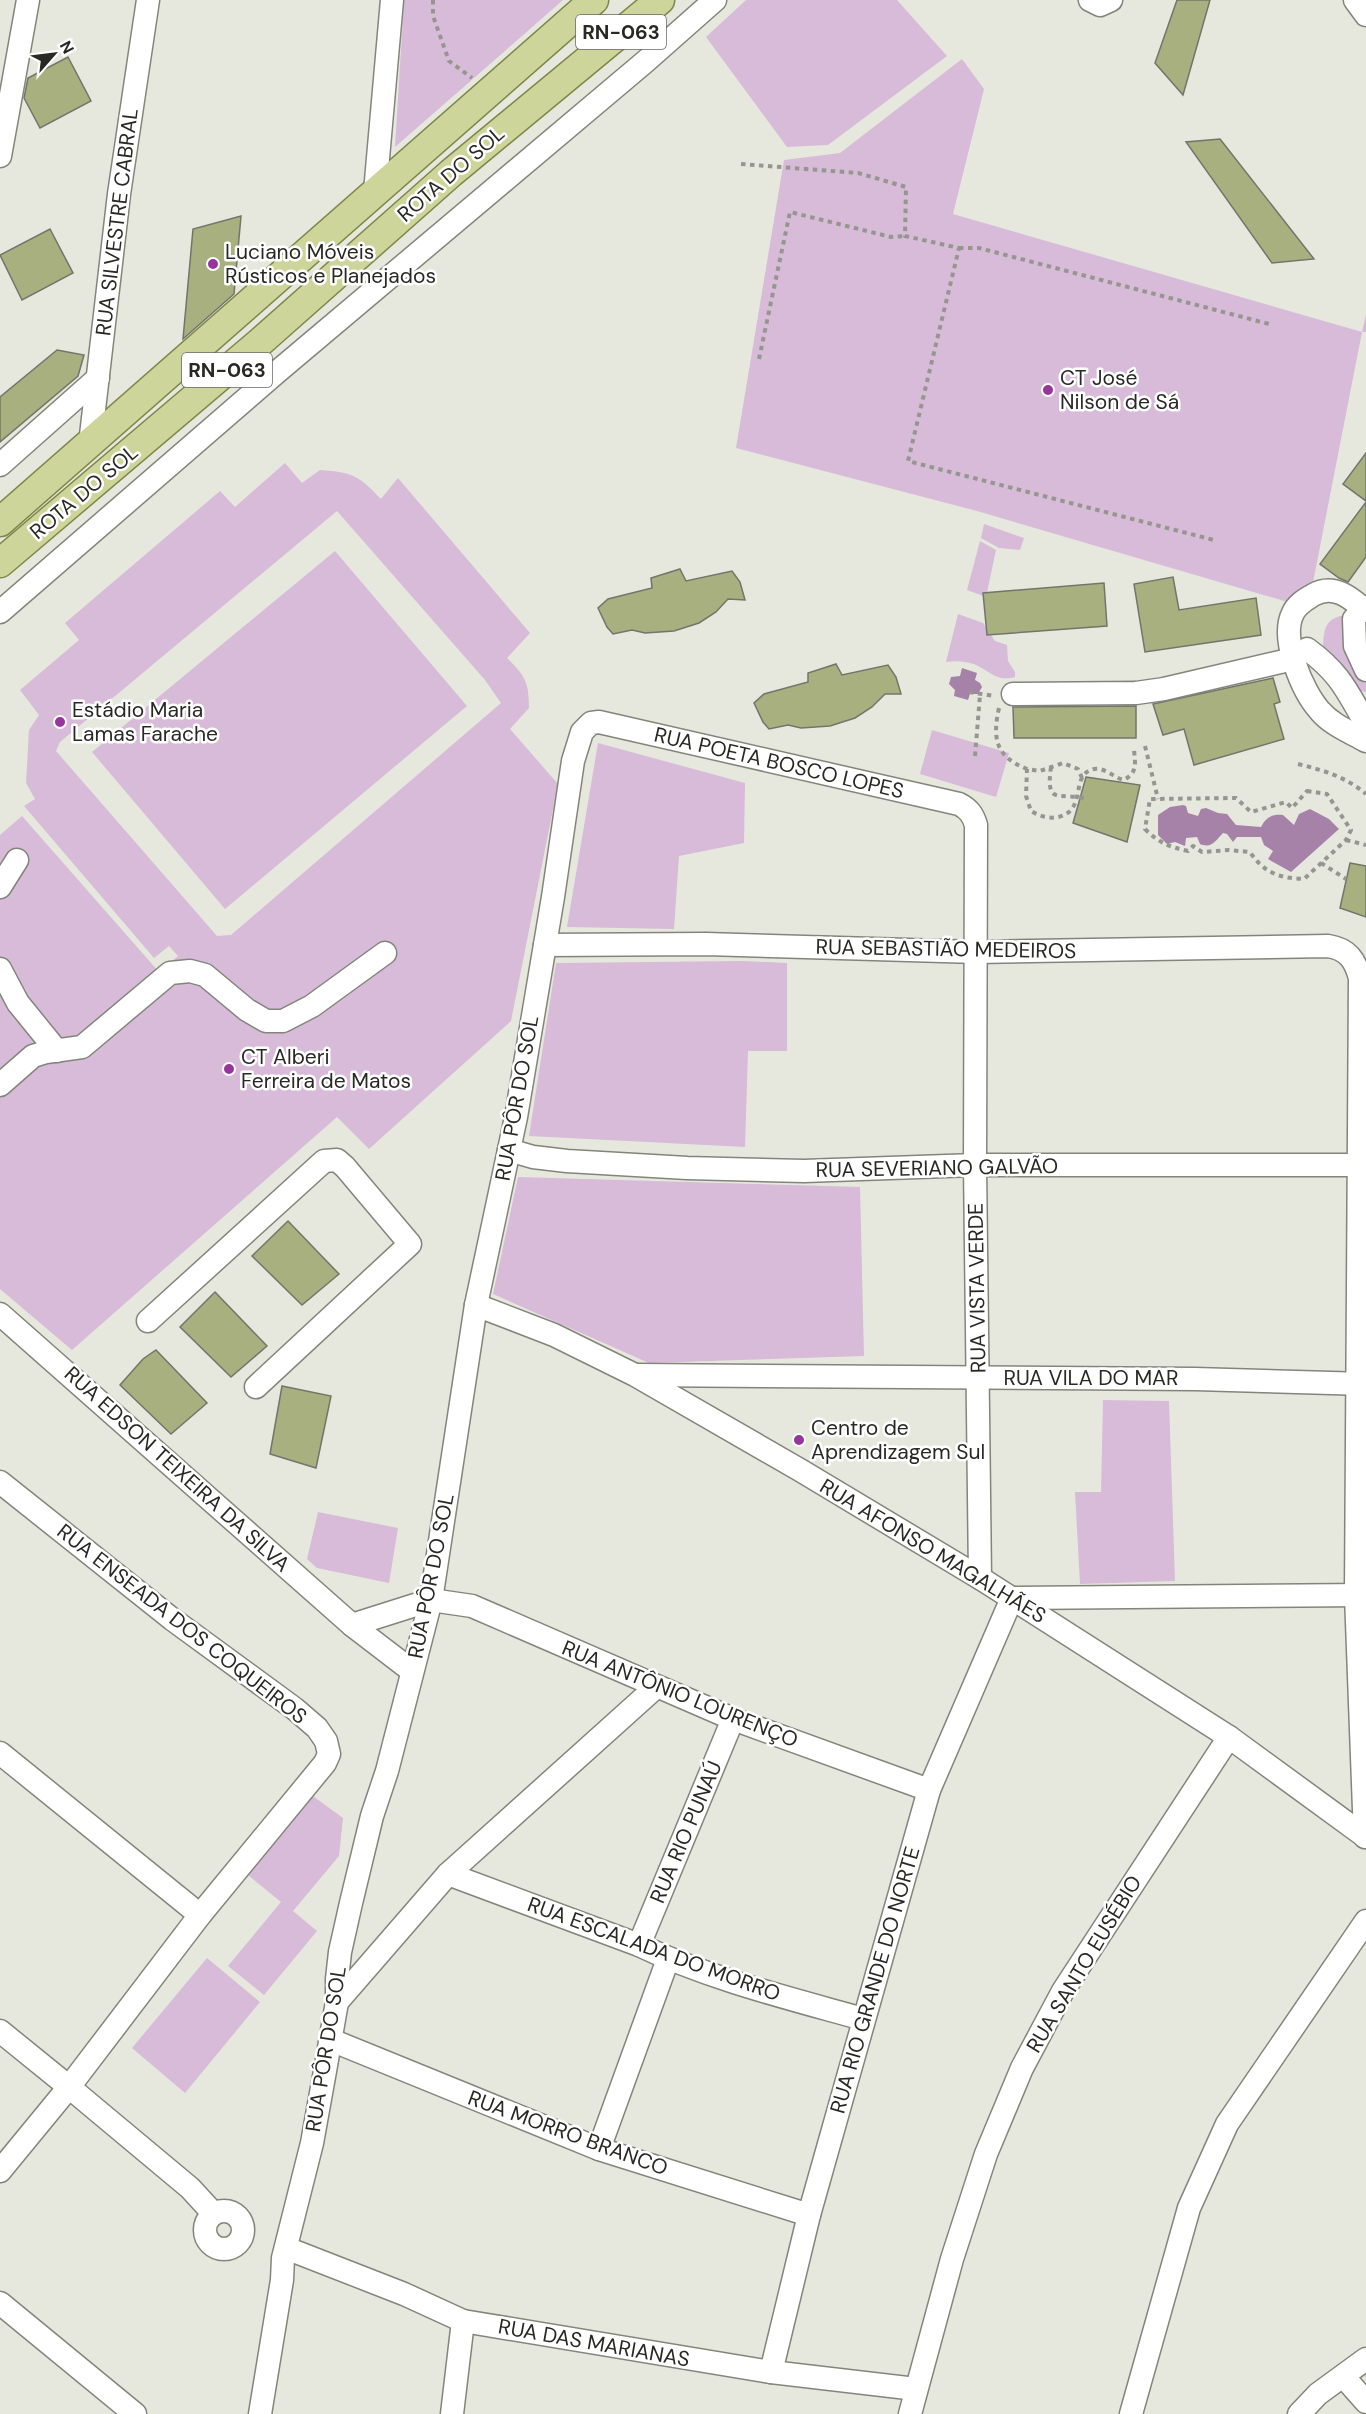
<svg xmlns="http://www.w3.org/2000/svg" width="1366" height="2414" font-family="'DM Sans',sans-serif">
<style>
.green{fill:#d7bbd8;fill-rule:evenodd}
.water{fill:#a782a8}
.building{fill:#a7b07e;stroke:#73756b;stroke-width:1.5}
.lines{fill:none;stroke-linecap:round;stroke-linejoin:round}
.minor-casing{stroke:#83857b;stroke-width:25}
.major-casing{stroke:#7d8747;stroke-width:31}
.path{stroke:#95978f;stroke-width:4;stroke-dasharray:4.5 4.5;stroke-linecap:butt}
.minor{stroke:#fff;stroke-width:22}
.major{stroke:#cdd59b;stroke-width:28}
.poi-dot{fill:#96359c;stroke:#fff;stroke-width:2}
.labels{text-anchor:middle;stroke-width:5;stroke-linejoin:round;paint-order:stroke}
.shield{fill:#fff;stroke:#686966;stroke-width:1.5}
.shield-label{font-size:20px;font-weight:bold;fill:#282925}
.street-label{font-size:21px;fill:#282925;stroke:#fff}
.poi-label{font-size:21px;fill:#282925;stroke:#fff;text-anchor:start}
</style>
<rect width="100%" height="100%" fill="#e6e8de"/>
<g class="green">
<path d="M404,0H563L395,147Z"/>
<path d="M746,0H897L947,56L828,145L787,147L706,37Z"/>
<path d="M962,59L984,89L953,214L1362,332L1366,314V332H1362L1308,608L977,511L736,448L784,160L840,153Z"/>
<path d="M285,463L302,483L320,470C353,472 359,476 381,499L398,478L530,633L507,658C525,676 529,682 529,708L510,729L558,784L511,1021L369,1149L337,1117L72,1350L0,1289V835L22,816L159,972L178,956L169,946L154,958L24,806L35,799L26,783L29,730L39,715L20,690L79,640L65,623L220,491L235,507ZM337,511L485,680L501,703L231,935L217,936L56,751L60,742Z"/>
<path d="M984,524L1024,538L1020,550L999,548L981,538Z"/>
<path d="M980,541L996,550L986,597L967,590Z"/>
<path d="M335,551L467,706L225,909L92,752Z"/>
<path d="M958,614L983,623L995,641L1007,645L1008,661L1015,672V677C994,683 989,668 970,663C962,661 954,661 946,662Z"/>
<path d="M1357,614L1366,628V692L1354,690L1323,653C1323,624 1326,615 1357,614Z"/>
<path d="M932,730L1009,753L996,797L920,774Z"/>
<path d="M598,743L745,783L744,843L679,856L674,929L567,927Z"/>
<path d="M743,961L787,963V1051H748L745,1147L529,1136L556,963Z"/>
<path d="M518,1177L860,1187L864,1356L649,1363L493,1294Z"/>
<path d="M1103,1400L1169,1401L1175,1581L1080,1584L1075,1492H1101Z"/>
<path d="M318,1512L398,1528L389,1583L317,1568L307,1559Z"/>
<path d="M310,1794L343,1818L339,1856L293,1911L317,1931L264,1995L228,1966L281,1902L248,1875Z"/>
<path d="M207,1958L260,2002L185,2093L132,2048Z"/>
</g>
<g class="water">
<path d="M962,668L977,673L975,680L980,683L982,687L978,694H970L968,700L954,696L955,690L949,684L951,677L960,676Z"/>
<path d="M1183,805L1186,806L1188,813L1198,816L1201,809L1206,808L1218,813L1227,814L1236,825L1261,827C1266,817 1272,814 1283,815L1294,825L1299,814L1310,809L1329,819L1339,829L1291,872L1268,859L1273,851L1264,845L1261,837H1237L1233,842L1227,834L1223,833C1216,840 1212,849 1200,844L1197,837L1186,838L1185,846L1175,842L1167,844L1158,835V815L1170,807Z"/>
</g>
<g class="building">
<path d="M1177,0H1210L1183,95L1155,63Z"/>
<path d="M68,57L91,101L40,128L24,98L28,78Z"/>
<path d="M1220,139L1314,259L1272,263L1186,142Z"/>
<path d="M241,216L234,294L183,339L193,229Z"/>
<path d="M50,229L73,273L22,300L0,255Z"/>
<path d="M57,350L84,355L78,376L0,442V397Z"/>
<path d="M1366,453V501L1343,484Z"/>
<path d="M1366,502V557L1348,582L1339,578L1320,564Z"/>
<path d="M680,569L686,581L732,571L740,582L745,600L728,599L716,612L699,623L674,631L645,633L632,630L613,634L607,627L598,608L608,599L652,588L651,578Z"/>
<path d="M1173,577L1179,610L1256,598L1261,635L1145,652L1134,584Z"/>
<path d="M1104,583L1107,626L987,635L983,593Z"/>
<path d="M836,664L842,675L888,665L896,677L901,694H885L872,707L855,718L830,726L801,728L788,725L769,729L763,722L754,703L764,694L808,682V673Z"/>
<path d="M1273,678L1280,702L1274,704L1284,739L1194,765L1184,729L1163,735L1153,704Z"/>
<path d="M1136,706V738H1014L1013,707Z"/>
<path d="M1086,777L1140,785L1127,842L1073,823Z"/>
<path d="M1350,863L1366,866V917L1340,908Z"/>
<path d="M288,1221L339,1274L302,1305L252,1256Z"/>
<path d="M215,1292L267,1346L231,1377L180,1327Z"/>
<path d="M156,1350L207,1403L171,1434L120,1385L143,1359Z"/>
<path d="M282,1386L331,1396L316,1468L270,1454Z"/>
</g>
<g class="lines">
<defs>
<g id="minor">
<path d="M1090,0L1100,5L1111,0"/>
<path d="M1355,0L1366,15"/>
<path d="M0,156L28,0"/>
<path d="M375,192L392,0"/>
<path d="M90,444L119,194L148,0"/>
<path d="M0,465L98,378"/>
<path d="M1366,611C1351,598 1334,583 1313,595C1305,600 1297,604 1293,613C1280,638 1302,691 1320,711C1332,725 1350,732 1366,741"/>
<path d="M0,612L277,372L646,61L715,0"/>
<path d="M1354,619L1355,646L1366,670"/>
<path d="M1307,649C1340,673 1347,691 1366,724"/>
<path d="M1013,694L1136,693L1164,689L1293,659"/>
<path d="M0,887L17,860"/>
<path d="M545,945L706,944L977,952L1328,946C1348,949 1355,960 1360,978L1356,1595L1365,1837"/>
<path d="M0,969L18,1003L57,1051"/>
<path d="M0,1085L33,1056L46,1052L82,1047L170,973L190,971L205,975L247,1010L266,1021H283L312,1006L385,953"/>
<path d="M509,1150L533,1157L567,1161L687,1168L804,1171L975,1165H1366"/>
<path d="M476,1305L554,1335L635,1375L800,1470L980,1578L1229,1737L1366,1837"/>
<path d="M0,1314L352,1625L412,1671"/>
<path d="M148,1321L324,1161L337,1160L345,1167L410,1244L256,1387"/>
<path d="M637,1375L1195,1379L1366,1384"/>
<path d="M0,1482L172,1619L295,1709L317,1728L326,1741L329,1754L325,1763L200,1915L69,2087L0,2031"/>
<path d="M1012,1598L1366,1595"/>
<path d="M352,1625L431,1600L472,1606L733,1719L929,1790"/>
<path d="M0,1753L200,1915"/>
<path d="M448,1874L639,1945C710,1979 788,1998 863,2019"/>
<path d="M639,1945L733,1719"/>
<path d="M337,2002L448,1874L656,1687"/>
<path d="M331,2040L599,2149L809,2215"/>
<path d="M599,2149L668,1959"/>
<path d="M0,2171L69,2087L190,2188L213,2213"/>
<circle cx="224" cy="2230" r="19"/>
<path d="M286,2248L404,2294L463,2321L771,2372L916,2389"/>
<path d="M0,2303L135,2414"/>
<path d="M771,2372L809,2215L929,1790L1012,1598"/>
<path d="M1343,2376L1366,2402"/>
<path d="M260,2414L282,2280L283,2258L312,2143L325,2071L337,2002V1979L340,1952L351,1903L372,1816L387,1771L431,1600L476,1305L516,1117L553,897L573,761L582,732L591,723L599,722L959,804C969,809 973,815 976,825L975,1165L980,1578"/>
<path d="M452,2414L463,2321"/>
<path d="M910,2414L952,2259L986,2154L1022,2068L1063,1991L1229,1737"/>
<path d="M1131,2414L1189,2208L1227,2124L1366,1921"/>
<path d="M1299,2414L1318,2394L1366,2359"/>
</g>
<g id="major">
<path d="M0,522L594,0"/>
<path d="M0,563L259,343L451,173L660,0"/>
</g>
</defs>
<use href="#minor" class="minor-casing"/>
<use href="#major" class="major-casing"/>
<g class="path">
<path d="M433,0V16L449,61L472,78"/>
<path d="M741,164L858,173L906,187L905,236L959,248L908,461L1214,540"/>
<path d="M959,248H979L1273,325"/>
<path d="M759,359L790,212L891,237L905,236"/>
<path d="M969,692L994,696"/>
<path d="M999,708C992,739 996,757 1027,769"/>
<path d="M1145,746L1158,799"/>
<path d="M975,756L980,695"/>
<path d="M1298,764C1323,770 1346,777 1366,794"/>
<path d="M1051,767C1045,808 1061,791 1086,799"/>
<path d="M1082,778L1078,769L1063,763L1040,771L1027,769L1026,796L1031,811C1039,816 1049,819 1058,817C1088,811 1069,774 1094,769C1105,767 1114,778 1124,780C1138,772 1135,764 1134,749"/>
<path d="M1307,791L1327,794L1351,830L1346,840L1304,879C1279,878 1264,873 1250,852L1229,850L1202,852L1193,846L1188,851C1169,847 1158,842 1145,829L1150,799L1236,798L1251,812L1286,802L1292,808Z"/>
<path d="M1346,840L1366,845"/>
<path d="M1321,863L1346,879"/>
</g>
<use href="#minor" class="minor"/>
<use href="#major" class="major"/>
</g>
<g class="poi-dot">
<circle cx="213" cy="264" r="6"/>
<circle cx="1048" cy="390" r="6"/>
<circle cx="60" cy="722" r="6"/>
<circle cx="229" cy="1069" r="6"/>
<circle cx="799" cy="1440" r="6"/>
</g>
<g class="labels">
<g class="shield">
<rect x="576" y="15" width="90" height="34" rx="4.5"/>
<rect x="182" y="353" width="90" height="34" rx="4.5"/>
</g>
<g class="shield-label">
<text x="621" y="39">RN-063</text>
<text x="227" y="377">RN-063</text>
</g>
<g class="street-label">
<text transform="translate(451 174) rotate(-41)" y="7">ROTA DO SOL</text>
<text transform="translate(117 222) rotate(-83)" y="7">RUA SILVESTRE CABRAL</text>
<text transform="translate(84 492) rotate(-40)" y="7">ROTA DO SOL</text>
<text transform="translate(779 763) rotate(13)" y="7">RUA POETA BOSCO LOPES</text>
<text transform="translate(946 949) rotate(1)" y="7">RUA SEBASTIÃO MEDEIROS</text>
<text transform="translate(517 1098) rotate(-80)" y="7">RUA PÔR DO SOL</text>
<text transform="translate(937 1168) rotate(-1)" y="7">RUA SEVERIANO GALVÃO</text>
<text transform="translate(977 1288) rotate(-91)" y="7">RUA VISTA VERDE</text>
<text x="1091" y="1385">RUA VILA DO MAR</text>
<text transform="translate(177 1469) rotate(42)" y="7">RUA EDSON TEIXEIRA DA SILVA</text>
<text transform="translate(933 1551) rotate(31)" y="7">RUA AFONSO MAGALHÃES</text>
<text transform="translate(431 1576) rotate(-79)" y="7">RUA PÔR DO SOL</text>
<text transform="translate(182 1624) rotate(38)" y="7">RUA ENSEADA DOS COQUEIROS</text>
<text transform="translate(680 1694) rotate(22)" y="7">RUA ANTÔNIO LOURENÇO</text>
<text transform="translate(686 1832) rotate(-67)" y="7">RUA RIO PUNAÚ</text>
<text transform="translate(654 1949) rotate(20)" y="7">RUA ESCALADA DO MORRO</text>
<text transform="translate(1084 1964) rotate(-59)" y="7">RUA SANTO EUSÉBIO</text>
<text transform="translate(875 1980) rotate(-74)" y="7">RUA RIO GRANDE DO NORTE</text>
<text transform="translate(326 2049) rotate(-81)" y="7">RUA PÔR DO SOL</text>
<text transform="translate(568 2133) rotate(20)" y="7">RUA MORRO BRANCO</text>
<text transform="translate(594 2343) rotate(10)" y="7">RUA DAS MARIANAS</text>
</g>
<g class="poi-label">
<text x="225" y="259">Luciano Móveis<tspan x="225" dy="24">Rústicos e Planejados</tspan></text>
<text x="1060" y="385">CT José<tspan x="1060" dy="24">Nilson de Sá</tspan></text>
<text x="72" y="717">Estádio Maria<tspan x="72" dy="24">Lamas Farache</tspan></text>
<text x="241" y="1064">CT Alberi<tspan x="241" dy="24">Ferreira de Matos</tspan></text>
<text x="811" y="1435">Centro de<tspan x="811" dy="24">Aprendizagem Sul</tspan></text>
</g>
</g>
<g transform="translate(54 54) rotate(62)" stroke="#ffffff" stroke-width="4.5" paint-order="stroke">
<path d="M0-4.5L10 22L0 15L-10 22Z" fill="#282925"/>
<text y="-9" font-size="16" font-weight="bold" text-anchor="middle" fill="#282925">N</text>
</g>
</svg>
